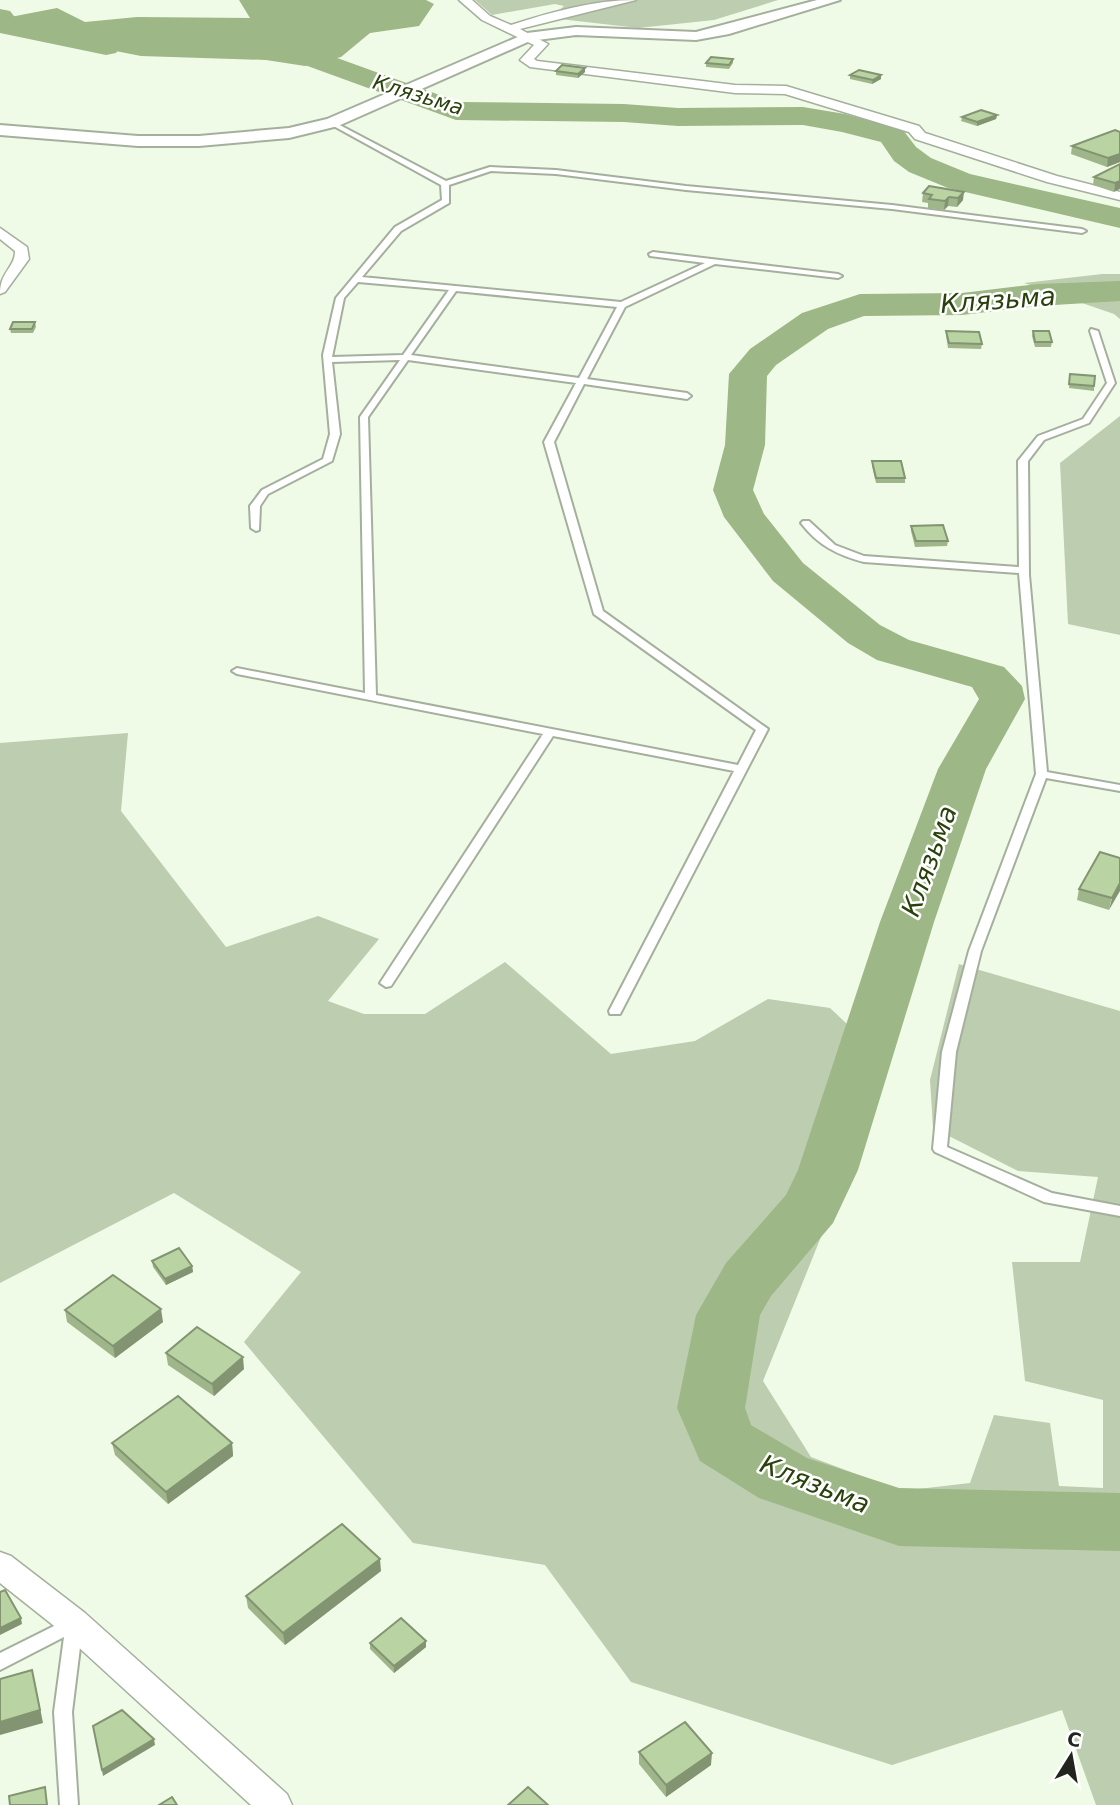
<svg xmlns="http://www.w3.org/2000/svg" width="1120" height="1805" font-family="'DejaVu Sans',sans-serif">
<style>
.green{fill:#bdcdaf}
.water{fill:#9db786}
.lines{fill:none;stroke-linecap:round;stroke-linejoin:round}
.river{fill:#9db786;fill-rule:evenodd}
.service-casing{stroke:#a5af9d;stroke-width:4}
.minor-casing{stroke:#a5af9d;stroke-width:3}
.tertiary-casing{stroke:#a5af9d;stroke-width:4}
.service{fill:#fff;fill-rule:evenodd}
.minor{fill:#fff;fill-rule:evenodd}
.tertiary{fill:#fff;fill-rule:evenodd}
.wall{fill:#9fb68b}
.shaded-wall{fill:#829471}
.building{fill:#b9d4a2;stroke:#829471;stroke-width:2}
.labels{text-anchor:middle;stroke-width:5;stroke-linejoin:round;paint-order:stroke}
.far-water-label{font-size:21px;font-style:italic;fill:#2a410c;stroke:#fff}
.water-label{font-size:26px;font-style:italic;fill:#2a410c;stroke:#fff}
</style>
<rect width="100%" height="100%" fill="#f0fbe7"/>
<g class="green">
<path d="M475,0H778L714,20L638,28L551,18L564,6L555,4L492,15Z"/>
<path d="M1102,274H1120V319L1114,314L1024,283Z"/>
<path d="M1120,416V635L1068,624L1060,463Z"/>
<path d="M128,733L121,811L226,947L318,916L379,939L328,1001L364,1014H425L505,962L611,1054L695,1041L768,999L830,1008L846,1023L885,1078L763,1381L811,1457L901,1491L970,1483L994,1415L1050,1423L1059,1486L1103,1488V1400L1025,1381L1012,1262H1080L1098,1177L1018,1171L933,1128L930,1080L959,964L1120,1011V1805H1096L1062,1710L892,1765L631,1682L545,1565L413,1543L244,1342L301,1272L174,1193L0,1283V743Z"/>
</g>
<path class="water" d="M239,0H426L434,4L419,26L370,33L341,57L305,66L266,60L141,56L44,37L0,19L57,8L85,22L137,17L250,18Z"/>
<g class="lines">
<g class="river">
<path d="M0,9L10,11L18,21L116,41L120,47L116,53L106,55L0,33Z"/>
<path d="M248,43L304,46L459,102L624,104L678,108L803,107L845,114L903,130L916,147L931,158L970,174L1120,208V228L948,188L909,172L894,161L881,142L842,132L803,125L678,126L624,122L456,120L291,60L238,57L234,51L238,45Z"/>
<path d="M1120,281V301L1038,306L962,315L864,316L828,329L776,365L767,376L765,445L753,490L764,514L803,563L880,625L909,640L1004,667L1022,686L1025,699L986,769L934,922L858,1170L833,1223L771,1296L760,1315L745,1408L751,1425L807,1458L899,1488L1120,1493V1551L899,1546L759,1498L700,1461L677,1408L696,1315L726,1263L786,1195L798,1170L880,922L938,769L979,699L972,687L877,660L848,643L773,581L724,517L713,490L725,445L729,374L750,349L802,313L860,294L962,293L1038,284Z"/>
</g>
<defs>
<g id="service">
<path d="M332,121L446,181L490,167L556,170L686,186L892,205L1082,229L1086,231L1082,233L892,209L686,190L556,174L491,171L449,185V203L401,231L362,277L621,302L705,263L650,256L649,254L653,252L838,274L842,276L838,278L715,264L625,307L587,379L687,393L691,396L687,399L584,384L554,442L603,611L768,729L620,1014H610L609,1011L734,771L553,736L391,986L386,987L380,983L543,734L237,674L232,671L237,668L365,693L360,417L400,360L332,362L340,434L332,461L268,494L260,506L259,530L256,531L251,528L250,506L262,490L323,459L330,434L323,355L336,298L395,227L442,200L441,185L330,124V122ZM358,282L449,290L403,355L332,357L344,298ZM456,291L617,307L579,378L411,355ZM408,360L576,383L544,442L594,614L756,730L738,765L376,695L368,417Z"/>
<path d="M1091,329L1098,331L1115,383L1089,423L1044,440L1028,461L1029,575L1047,772L1120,785V791L1046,778L981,951L956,1052L947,1147L1052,1193L1120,1206V1216L1044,1202L935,1152L933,1149L942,1052L969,951L1036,774L1019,573L864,562C837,555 818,545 801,523L803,521H809L835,545L864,556L1019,567L1018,461L1038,436L1083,419L1107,383L1090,331Z"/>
<path d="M74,1616L80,1618L83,1623L72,1712L78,1805H60L54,1712L64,1637L0,1670V1653Z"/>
</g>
<g id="minor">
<path d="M459,0H472L490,16L511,25C551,12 593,0 636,0L520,29L548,44L534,59L537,61L735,85L786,86L919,126L925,133L1057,176L1120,192V200L1047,182L915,139L909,132L785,94L735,93L530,67L520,60L534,45L482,20Z"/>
<path d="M0,228L27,247L29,259L5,292L0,294C0,271 15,268 15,251L0,239Z"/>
<path d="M0,1552L11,1556L85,1613L287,1794L292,1805H251L63,1633L0,1583Z"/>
</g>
<path id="tertiary" d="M817,0H840L729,34L696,40L576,35L530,41L338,126L289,138L199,146H138L0,135V125L138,136H199L289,128L327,119L527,33L576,27L696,32Z"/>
</defs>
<use href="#service" class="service-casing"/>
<use href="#minor" class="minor-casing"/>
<use href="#tertiary" class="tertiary-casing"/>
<use href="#service" class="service"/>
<use href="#minor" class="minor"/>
<use href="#tertiary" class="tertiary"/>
</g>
<g class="wall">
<path d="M733,59V63L729,69L706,67V63Z"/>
<path d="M556,71L585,72L578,78L556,75Z"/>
<path d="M850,75L881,79L872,84L850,79Z"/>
<path d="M997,115L996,119L977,126L961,121L962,117Z"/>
<path d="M1120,132V162L1107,167L1071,154L1072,146Z"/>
<path d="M1120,164L1114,192L1093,185L1094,177Z"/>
<path d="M929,186L963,200L957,207L948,206L944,210L928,208V203L922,202L923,193Z"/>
<path d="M35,322L36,327L33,333H11L10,329Z"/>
<path d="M946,331L982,344L981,349L948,348L946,336Z"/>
<path d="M1033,331L1052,342L1051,347H1035L1032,336Z"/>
<path d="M1070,374L1094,386V391L1069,388Z"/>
<path d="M872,461L905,478V483H876L872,466Z"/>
<path d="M911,526L948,541L947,546L915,547L911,531Z"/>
<path d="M1120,858L1109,910L1077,900L1079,889Z"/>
<path d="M152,1261L192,1266L193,1272L166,1285L153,1267Z"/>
<path d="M65,1310L163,1322L115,1358L67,1322Z"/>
<path d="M166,1353L244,1369L214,1396L168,1365Z"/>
<path d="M112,1443H232L233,1456L168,1504L115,1455Z"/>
<path d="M381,1571L285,1645L248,1608L246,1596Z"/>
<path d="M426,1641V1647L394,1673L370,1649V1643Z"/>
<path d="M639,1752L711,1765L666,1797L639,1764Z"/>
</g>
<g class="shaded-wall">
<path d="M585,68V72L578,78V74Z"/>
<path d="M881,75V79L872,84L873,80Z"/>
<path d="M997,115L996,119L977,126V122Z"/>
<path d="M1120,154V162L1107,167L1108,158Z"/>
<path d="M1120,181V189L1114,192L1115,183Z"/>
<path d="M964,192L963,200L957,207L958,198Z"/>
<path d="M949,197L948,206L944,210L945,201Z"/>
<path d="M1120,883V891L1109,910L1112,898Z"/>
<path d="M192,1266L193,1272L166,1285L165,1279Z"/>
<path d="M161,1309L163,1322L115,1358L113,1346Z"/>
<path d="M243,1357L244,1369L214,1396L212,1384Z"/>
<path d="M232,1443L233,1456L168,1504L166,1492Z"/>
<path d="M380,1559L381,1571L285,1645L283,1633Z"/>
<path d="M21,1618L22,1624L0,1635V1628Z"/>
<path d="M426,1641V1647L394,1673V1666Z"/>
<path d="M35,1682L43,1723L0,1735V1722Z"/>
<path d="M154,1739L155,1745L103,1776L102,1770Z"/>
<path d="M712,1753L711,1765L666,1797V1785Z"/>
</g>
<g class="building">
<path d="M711,57L733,59L729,65L706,63Z"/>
<path d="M562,65L585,68L578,74L556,71Z"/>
<path d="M859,70L881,75L873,80L850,75Z"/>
<path d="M981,110L997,115L977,122L962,117Z"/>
<path d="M1115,130L1120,132V154L1108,158L1072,146Z"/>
<path d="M1120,164V181L1115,183L1094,177Z"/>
<path d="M929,186L964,192L958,198L949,197L945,201L929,199L932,195L923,193Z"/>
<path d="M13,322H35L32,329H10Z"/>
<path d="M946,331L979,332L982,344L949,343Z"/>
<path d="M1033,331H1049L1052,342H1035Z"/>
<path d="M1070,374L1095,376L1094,386L1069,384Z"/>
<path d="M872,461H901L905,478H876Z"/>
<path d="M943,525L948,541H916L911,526Z"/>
<path d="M1100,852L1120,858V883L1112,898L1079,889Z"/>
<path d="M179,1248L192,1266L165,1279L152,1261Z"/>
<path d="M113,1275L161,1309L113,1346L65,1310Z"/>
<path d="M197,1327L243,1357L212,1384L166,1353Z"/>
<path d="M178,1396L232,1443L166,1492L112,1443Z"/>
<path d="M342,1524L380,1559L283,1633L246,1596Z"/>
<path d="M5,1590L21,1618L0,1628V1592Z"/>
<path d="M401,1618L426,1641L394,1666L370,1643Z"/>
<path d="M32,1670L40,1710L0,1722V1679Z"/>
<path d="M122,1710L154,1739L102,1770L93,1726Z"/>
<path d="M685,1722L712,1753L666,1785L639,1752Z"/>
<path d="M45,1787L47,1805H10L9,1796Z"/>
<path d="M528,1787L548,1805H508Z"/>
<path d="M172,1797L177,1805H159Z"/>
</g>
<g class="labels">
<g class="far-water-label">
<text transform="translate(418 95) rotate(17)" y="7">Клязьма</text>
</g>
<g class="water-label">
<text transform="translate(998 300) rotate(-4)" y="9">Клязьма</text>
<text transform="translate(929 861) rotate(-70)" y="9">Клязьма</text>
<text transform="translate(815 1484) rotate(22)" y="9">Клязьма</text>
</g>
</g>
<g transform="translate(1071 1756) rotate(11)" stroke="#ffffff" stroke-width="5" paint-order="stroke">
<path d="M0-5L12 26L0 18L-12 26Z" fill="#21251e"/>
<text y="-10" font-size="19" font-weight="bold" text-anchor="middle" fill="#21251e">С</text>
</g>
</svg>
